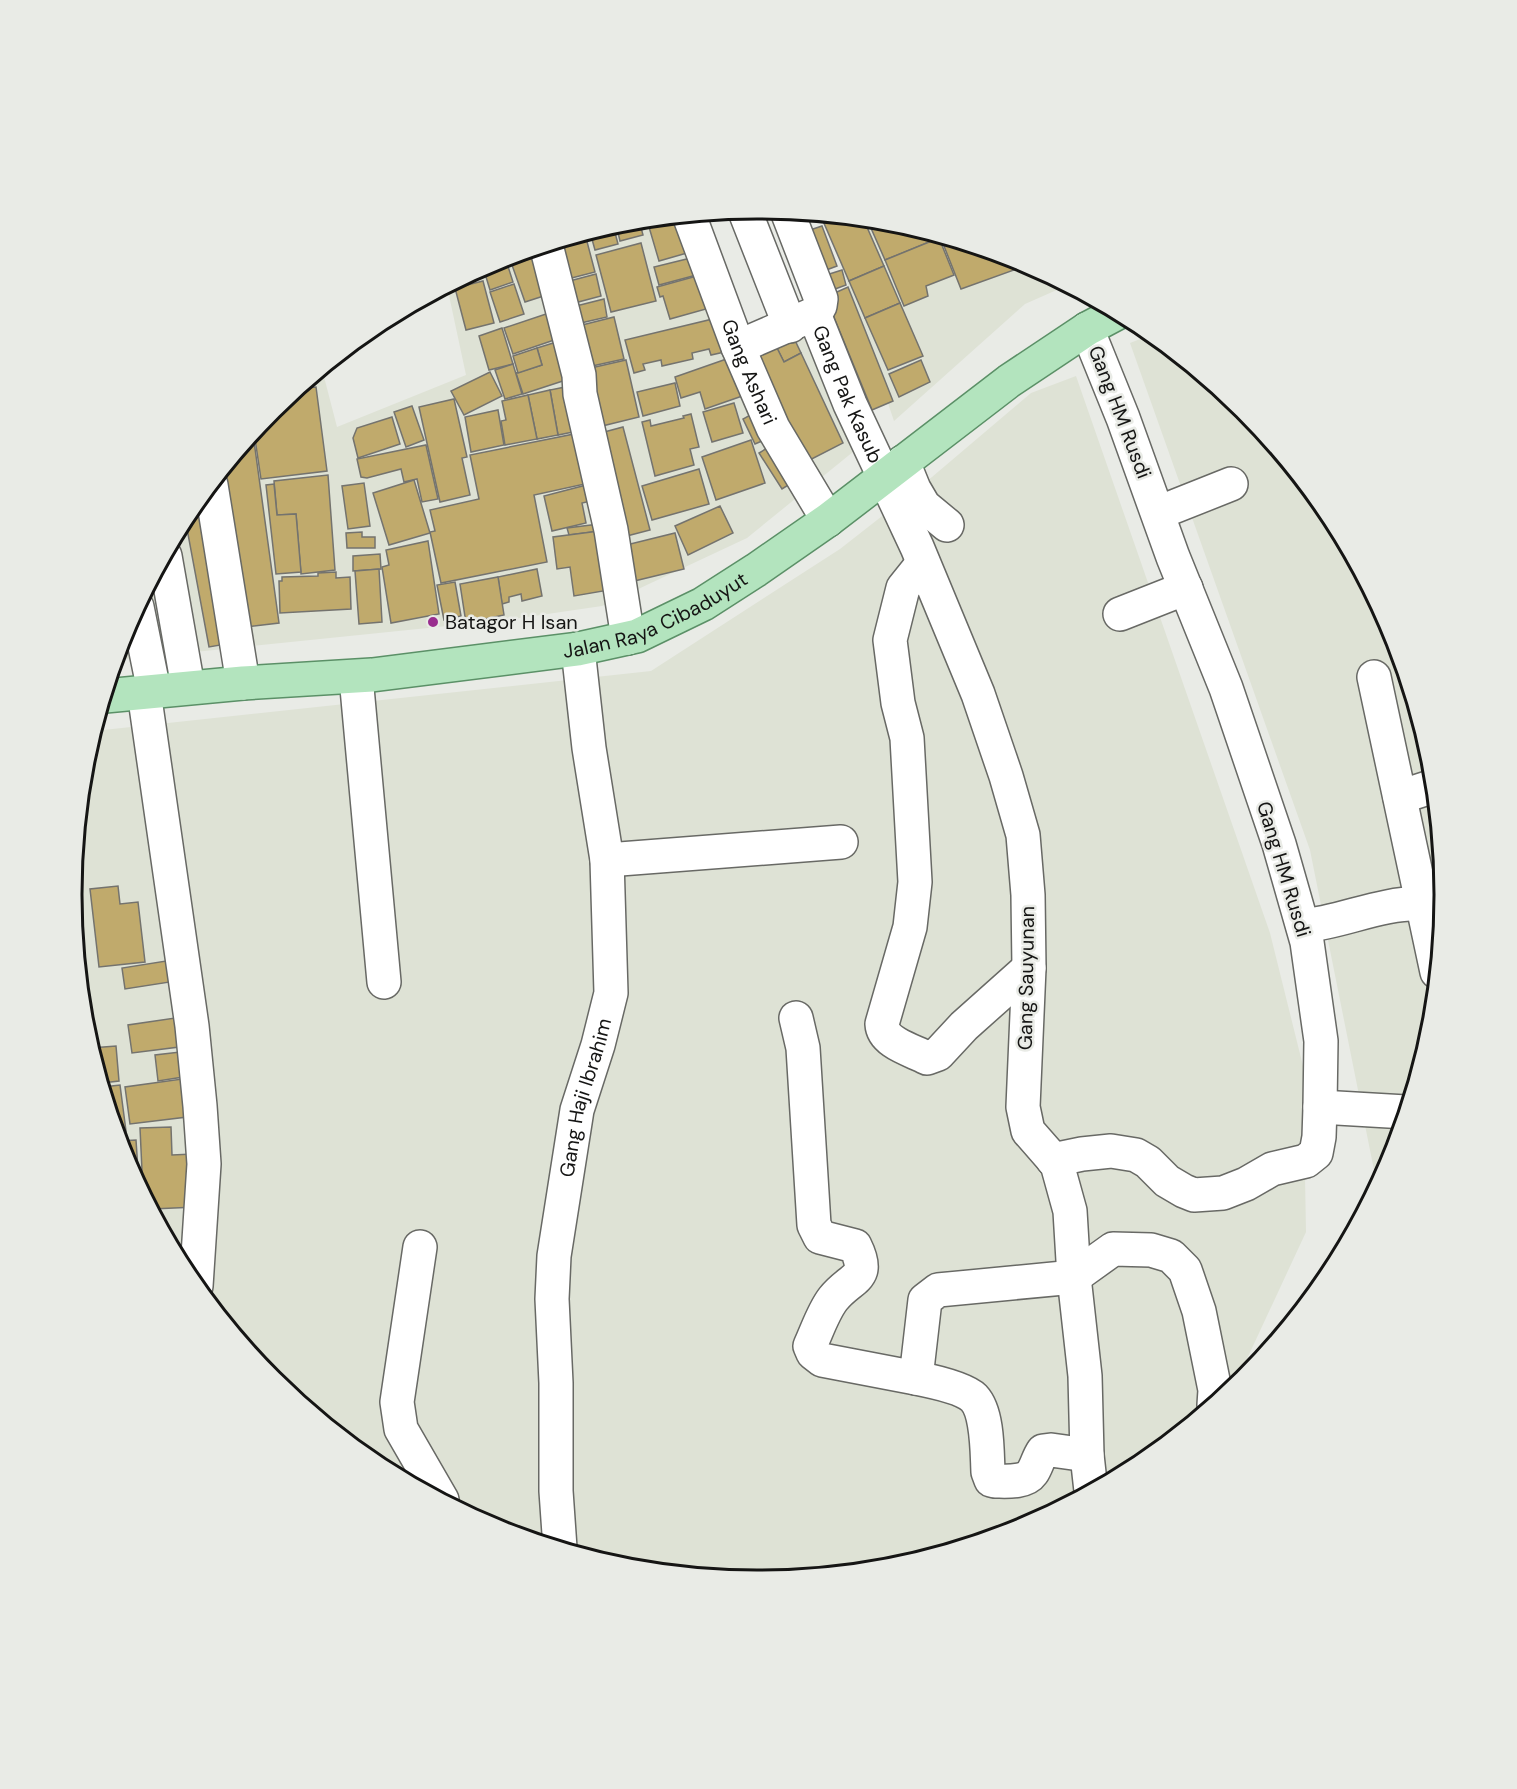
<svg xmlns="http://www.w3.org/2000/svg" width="1517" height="1789" font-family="'DM Sans',sans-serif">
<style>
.built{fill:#dee2d5}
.building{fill:#c0aa6c;stroke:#74736e;stroke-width:1.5}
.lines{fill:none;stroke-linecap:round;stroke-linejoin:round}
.minor-casing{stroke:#686965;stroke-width:36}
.major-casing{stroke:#5b9067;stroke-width:36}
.minor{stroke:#fff;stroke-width:33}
.major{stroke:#b3e4be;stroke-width:33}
.poi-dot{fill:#992d8e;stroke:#e9ebe6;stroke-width:2}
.labels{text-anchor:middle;stroke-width:5;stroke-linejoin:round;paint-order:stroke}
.street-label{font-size:20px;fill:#151514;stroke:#e9ebe6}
.poi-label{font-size:20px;fill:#151514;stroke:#e9ebe6;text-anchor:start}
.rim{fill:none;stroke:#151514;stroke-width:3}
</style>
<rect width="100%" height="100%" fill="#e9ebe6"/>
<g class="built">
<path d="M700,214L743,333L800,309L864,443L747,538L602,606L506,620L116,660L124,631L188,513L273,409L322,369L337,427L466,375L447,286L496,260L625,221Z"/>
<path d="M824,214L893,221L1022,260L1068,285L1025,304L894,421Z"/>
<path d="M1153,334L1244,409L1329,513L1393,632L1432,761L1445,894L1432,1029L1393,1158L1376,1180L1310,850L1130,343Z"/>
<path d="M1076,376L1270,933L1303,1066L1306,1232L1233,1389L1140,1465L1021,1529L892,1568L758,1581L624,1568L495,1529L377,1465L273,1380L188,1276L124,1157L85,1028L72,894L85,760L94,731L651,671L840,549L932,477L1031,393Z"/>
</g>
<g class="building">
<path d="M820,214L863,218L884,266L849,281Z"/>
<path d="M683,217L694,251L659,261L649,227Z"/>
<path d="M661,218L662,221L645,226L643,219Z"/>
<path d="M867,219L893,221L938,235L939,238L885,260Z"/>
<path d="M639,220L643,235L620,241L616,224Z"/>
<path d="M613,225L618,244L595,250L590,232Z"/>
<path d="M822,226L837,266L821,272L804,232Z"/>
<path d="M585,234L595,272L560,281V241Z"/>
<path d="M940,236L1019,260L1022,267L961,289Z"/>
<path d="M939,238L954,275L926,286L928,296L904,306L885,260Z"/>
<path d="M641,243L656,301L611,312L596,255Z"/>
<path d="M543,254L556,292L525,302L512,265Z"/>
<path d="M699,256L704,273L659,285L654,267Z"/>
<path d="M505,257L513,282L490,290L483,267Z"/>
<path d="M884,266L900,303L865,318L849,281Z"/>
<path d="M842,270L846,285L827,292L823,276Z"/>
<path d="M596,274L601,296L567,305L562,283Z"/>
<path d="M704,274L706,309L670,319L663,296L660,297L657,287Z"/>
<path d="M483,281L494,323L466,330L455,288Z"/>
<path d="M514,284L524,314L500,322L490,292Z"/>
<path d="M848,287L893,401L872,410L831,310L828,296Z"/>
<path d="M604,299L607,317L572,325L568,308Z"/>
<path d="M900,303L923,356L888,370L865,318Z"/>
<path d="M558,310L566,336L513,354L504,328Z"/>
<path d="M614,317L624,359L583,368L574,327Z"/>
<path d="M721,317L729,351L711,355L709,349L692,353L693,359L662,366L661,360L643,364L645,370L634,373L625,340Z"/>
<path d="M502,328L513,364L489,370L479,336Z"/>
<path d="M792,334L801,353L784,362L775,344Z"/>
<path d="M563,340L575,377L523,394L516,373L542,365L537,348Z"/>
<path d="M775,344L784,362L801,353L843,443L800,465L747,357Z"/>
<path d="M537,348L542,365L518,373L513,356Z"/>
<path d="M735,356L748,394L705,409L700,392L681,398L675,377Z"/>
<path d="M626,360L639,417L594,428L582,370Z"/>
<path d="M921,360L930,382L899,397L889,374Z"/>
<path d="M513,364L522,394L505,399L495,370Z"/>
<path d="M490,372L502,396L464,415L451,391Z"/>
<path d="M675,383L680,406L643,416L637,392Z"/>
<path d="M575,385L583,430L558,435L550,390Z"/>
<path d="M316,387L327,471L261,479L254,432L273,409L297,389Z"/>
<path d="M550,390L558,435L537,439L528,395Z"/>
<path d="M528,395L537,439L505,445L501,421L506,420L502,401Z"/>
<path d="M454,399L467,457L462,458L470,495L440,502L419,407Z"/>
<path d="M734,403L743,433L712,442L703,412Z"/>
<path d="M412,406L424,440L406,447L394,412Z"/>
<path d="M761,409L771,437L755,444L743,419Z"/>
<path d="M498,410L504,445L471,452L465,417Z"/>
<path d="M691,414L699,447L690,449L694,465L655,476L642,422L650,420L651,426L684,418L683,416Z"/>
<path d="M392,417L400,444L358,458L353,438L357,428Z"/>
<path d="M623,427L650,530L619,538L593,435Z"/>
<path d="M584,432L594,482L534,495L547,562L441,583L430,532L435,531L430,510L479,499L470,455Z"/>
<path d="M253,434L279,623L246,627L220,473Z"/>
<path d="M751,440L765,483L716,500L702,457Z"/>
<path d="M776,443L798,479L782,489L759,453Z"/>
<path d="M426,445L438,499L422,502L417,479L404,482L401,469L367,478L361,477L357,459Z"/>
<path d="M699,469L709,504L652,520L642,486Z"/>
<path d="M328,475L335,570L301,574L296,514L277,515L274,481Z"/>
<path d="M414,480L430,533L389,545L373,493Z"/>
<path d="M364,483L370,526L348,529L342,486Z"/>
<path d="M594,483L599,499L582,503L586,523L552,531L544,496Z"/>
<path d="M274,484L277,515L296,514L301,572L276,574L266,485Z"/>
<path d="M205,492L232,643L209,647L185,518Z"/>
<path d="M720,506L733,533L688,555L675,526Z"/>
<path d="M607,523V530L569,535L567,528Z"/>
<path d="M607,530L615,589L574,596L570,567L557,569L553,537Z"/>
<path d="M362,532V537H375V548H347L346,533Z"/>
<path d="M675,533L684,569L626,583L618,547Z"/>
<path d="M428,541L439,614L391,623L382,567L389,565L386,550Z"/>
<path d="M380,554L381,569L353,571V556Z"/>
<path d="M379,569L382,622L359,624L355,571Z"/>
<path d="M537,569L542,596L522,601L521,594L509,597V602L502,604L498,577Z"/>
<path d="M336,572V578L350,577L351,609L280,613L279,581H282V577L318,576V573Z"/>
<path d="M498,577L504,615L466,623L460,584Z"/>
<path d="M455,582L461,616L444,620L437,585Z"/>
<path d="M118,886L120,904L138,902L145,962L99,967L90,889Z"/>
<path d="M166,961L170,982L125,989L122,968Z"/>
<path d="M175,1018L179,1047L132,1053L128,1025Z"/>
<path d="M116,1046L119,1081L102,1083L91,1048Z"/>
<path d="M180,1052L183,1077L158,1081L155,1055Z"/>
<path d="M182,1079L187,1117L130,1124L125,1087Z"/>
<path d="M120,1085L126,1131L117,1132L103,1087Z"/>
<path d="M171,1127L172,1155L193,1154L196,1207L152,1209L143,1192L140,1128Z"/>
<path d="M136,1140L139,1185L124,1157L119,1141Z"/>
</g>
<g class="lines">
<defs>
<g id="minor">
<path d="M744,209L790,326"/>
<path id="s1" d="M689,215L738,347L773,428L828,520"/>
<path d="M546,245L579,375L580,394L611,530L628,638"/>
<path id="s2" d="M814,314L850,404L917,547L978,694L1006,776L1023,835L1028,895L1029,968L1023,1107L1028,1131L1057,1164L1070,1211L1074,1277L1085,1376L1087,1455L1091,1491"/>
<path d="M738,347L814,314L820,306L821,299L787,211"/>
<path d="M903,462L914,489L924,506L947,525"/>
<path d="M211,485L243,683"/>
<path d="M1158,513L1231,484"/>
<path d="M165,556L188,687"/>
<path d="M923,563L903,588L890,640L898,703L907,738L915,882L910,927L882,1024C883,1043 912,1050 927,1058L938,1054L964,1026L1029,968"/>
<path d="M137,607L154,691"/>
<path d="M1120,614L1186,588"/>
<path d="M356,677L384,982"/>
<path d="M1374,677L1437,972"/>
<path d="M144,692L192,1026L200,1106L204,1164L196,1286"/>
<path d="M1400,797L1434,786"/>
<path d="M607,860L841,842"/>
<path d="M1303,926C1343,922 1382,902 1422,904"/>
<path d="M796,1018L803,1048L814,1225L820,1237L855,1246C872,1280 851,1276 833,1299C823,1312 817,1331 810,1346L813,1353L822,1360L916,1378L925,1300L938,1290L1074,1277L1113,1249L1151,1250L1171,1256L1185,1270L1199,1311L1215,1390L1214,1405"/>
<path d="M1320,1107L1406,1112"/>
<path d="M1053,1160L1082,1154L1111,1151L1136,1155L1148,1162L1167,1181L1184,1191L1194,1195L1223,1193L1246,1184L1272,1169L1306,1161L1316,1153L1319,1137L1320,1107L1321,1041L1307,942L1279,844L1226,688L1173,557L1123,418L1087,329"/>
<path d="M420,1247L397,1402L401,1429L442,1500"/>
<path d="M916,1378C931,1381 964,1388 974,1398C988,1413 987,1452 988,1472L991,1480L995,1481C1005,1481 1025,1483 1032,1473C1037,1466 1038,1458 1043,1451L1051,1450L1087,1455"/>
<path id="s3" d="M560,1548L556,1491V1383L552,1299L554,1256L577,1110L598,1045L611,993L607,860L589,748L578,649"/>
</g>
<g id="major">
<path id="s4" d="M105,696L243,683L372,675L578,649L637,636L703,604L756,570L828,520L1009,381L1087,329L1119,312"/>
</g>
</defs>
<use href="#minor" class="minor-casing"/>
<use href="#major" class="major-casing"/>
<use href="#minor" class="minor"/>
<use href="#major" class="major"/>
</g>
<circle class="poi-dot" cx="433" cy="622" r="6"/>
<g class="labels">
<g class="street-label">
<text dy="7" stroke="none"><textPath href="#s1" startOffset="168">Gang Ashari</textPath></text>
<text dy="7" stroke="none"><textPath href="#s2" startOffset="87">Gang Pak Kasub</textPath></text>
<text transform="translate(1120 412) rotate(69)" y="7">Gang HM Rusdi</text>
<text dy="7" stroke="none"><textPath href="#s4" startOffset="560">Jalan Raya Cibaduyut</textPath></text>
<text transform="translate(1284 869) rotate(73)" y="7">Gang HM Rusdi</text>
<text transform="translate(1026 978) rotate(-89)" y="7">Gang Sauyunan</text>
<text dy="7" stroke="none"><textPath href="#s3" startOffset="454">Gang Haji Ibrahim</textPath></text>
</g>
<g class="poi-label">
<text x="445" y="629">Batagor H Isan</text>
</g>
</g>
<path d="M0 0H1517V1789H0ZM757 219H759A675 675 0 0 1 1434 894V895A675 675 0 0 1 759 1570H757A675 675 0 0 1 82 895V894A675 675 0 0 1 757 219Z" fill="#e9ebe6" fill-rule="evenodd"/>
<path class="rim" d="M757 219H759A675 675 0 0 1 1434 894V895A675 675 0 0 1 759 1570H757A675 675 0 0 1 82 895V894A675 675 0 0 1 757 219Z"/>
</svg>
